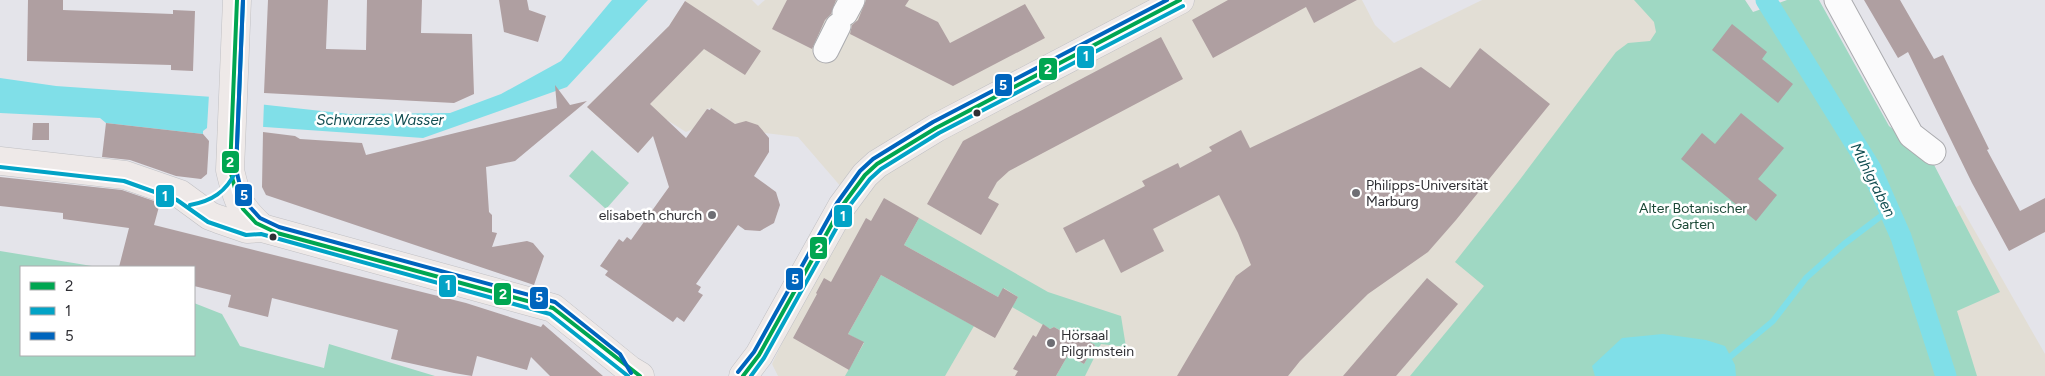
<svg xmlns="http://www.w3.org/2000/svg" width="2045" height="376" font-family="Figtree,sans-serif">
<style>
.education{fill:#e2ded5}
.green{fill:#9fd8c3}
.forest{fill:#9ed7c2}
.water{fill:#80dfe8}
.pier{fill:#e4e4ea}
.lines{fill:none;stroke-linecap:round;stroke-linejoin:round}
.stream{stroke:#80dfe8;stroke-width:6}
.canal{stroke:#80dfe8;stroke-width:21}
.building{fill:#af9fa1}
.minor-casing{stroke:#ababaf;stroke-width:27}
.major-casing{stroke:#c0c0c4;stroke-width:29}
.minor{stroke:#fbfbfc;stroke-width:25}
.major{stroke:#eee9e8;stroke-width:28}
.bus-1-casing{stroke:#fff;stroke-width:8}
.bus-2-casing{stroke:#fff;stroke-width:8}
.bus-3-casing{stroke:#fff;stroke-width:8}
.bus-1{stroke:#00a651;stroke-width:4}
.bus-2{stroke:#02a3c6;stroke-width:4}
.bus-3{stroke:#0065bd;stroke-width:4}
.bus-dot{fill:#2f2f34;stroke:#fff;stroke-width:2}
.poi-dot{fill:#6e6e74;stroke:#fff;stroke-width:2}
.labels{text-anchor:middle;stroke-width:5;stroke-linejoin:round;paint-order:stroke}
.poi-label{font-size:14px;fill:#2f2f34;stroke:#fff;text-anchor:start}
.park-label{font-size:14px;fill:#1b4836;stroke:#fff}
.water-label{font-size:15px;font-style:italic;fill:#124e52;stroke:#fff}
.line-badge{stroke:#fff;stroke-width:2}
.badge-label{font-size:14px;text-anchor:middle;font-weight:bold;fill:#fff}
</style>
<rect width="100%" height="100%" fill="#e4e4ea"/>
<path class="education" d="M686,0H752L758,6L765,0H1362L1375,25L1394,43L1482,0H1745L1860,182L1893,243L1960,205L2045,354V376H778L772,364L801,304L855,203L798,137L765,133L749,122L735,124L711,108L707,109L693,129L686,132L667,120L638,153L587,107L669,26Z"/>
<g class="green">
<path d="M1634,0H1745L1753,12L1787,0H1819L1889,126L1931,159L2000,292L1957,311L1977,376H1410L1484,286L1455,262L1518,182L1616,52L1628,43L1650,41L1656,32L1654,22Z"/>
<path d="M592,150L629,183L606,209L569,176Z"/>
<path d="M919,218L1048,292L1121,316L1126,347L1101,344L1085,376H1056L1068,355L1084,364L1095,345L1070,331L1066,338L1065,333L1054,327L1050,329L1012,307L1018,297L1004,288L998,297L904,245Z"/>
<path d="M881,275L974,326L945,376H845L864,343L848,334Z"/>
</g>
<path class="forest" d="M0,251L98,267H21V355H194V303L222,314L240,346L324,368L329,344L435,376H0Z"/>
<g class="water">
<path d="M612,0H648L567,87L423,138L250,126L203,134L106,123L100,118L0,113V78L56,86L213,97L258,104L349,114L450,113L501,94L561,61Z"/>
<path d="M1663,334L1706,340L1725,346L1735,365L1736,376H1595L1592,366L1622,338Z"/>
</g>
<path class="pier" d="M209,94L264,102L263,129H250L210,135L203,134V131L207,128Z"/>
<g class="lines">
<path class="stream" d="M1731,356L1773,321L1806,278L1844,244L1889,210"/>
<path class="canal" d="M1766,0L1871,169L1901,237L1946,376"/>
</g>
<g class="building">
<path d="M28,0H63V10L173,14V10L195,11L193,71L171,70V65L27,61Z"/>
<path d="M268,0H328L326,49L366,50L367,0H422L421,33L472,34L474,94L454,103L264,93Z"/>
<path d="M499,0H527L529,10L546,16L538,42L504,32Z"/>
<path d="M787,0H836L831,14L825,20L812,49L772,29Z"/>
<path d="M866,0H909L905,6L938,22L950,43L1025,4L1045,38L953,86L850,34L852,25L858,20Z"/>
<path d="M1228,0H1357L1314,23L1306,7L1213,58L1192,20Z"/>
<path d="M1864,0H1900L1934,59L1943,55L1989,149L1987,150L2020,211L2045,198V232L2009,251L1972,183L1908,52L1898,58Z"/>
<path d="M685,1L761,51L745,75L704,49L650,104L686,138L707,109L710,110L711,108L735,124L746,121L758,125L769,138V152L754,176L776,192L780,205L774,223L760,231L745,230L738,225L696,284L701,287L698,292L703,295L684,322L677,317L673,322L605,275L608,271L600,266L619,239L623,242L627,237L631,240L669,187L653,136L638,153L587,107L669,26Z"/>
<path d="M1732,24L1767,52L1762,59L1793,84L1778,103L1712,50Z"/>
<path d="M1161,37L1183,79L1009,171L997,182L988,198L999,204L981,235L927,204L963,141Z"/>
<path d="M1480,48L1550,104L1456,220L1428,252L1368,294L1300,361L1288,376H1177L1236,276L1251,265L1238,233L1219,195L1153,229L1164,251L1121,273L1104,239L1076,253L1063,228L1145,186L1142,181L1178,163L1180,168L1212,151L1209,147L1241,130L1250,148L1421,67L1450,88Z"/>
<path d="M555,85L570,105L587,101L515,161L486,167L489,212L492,215V232L497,233L492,247L527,241L533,243L544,256L534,285L266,195L262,187L263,132L295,136L300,139L362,143L366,155L557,108Z"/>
<path d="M1741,113L1784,148L1758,179L1777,195L1756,221L1681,159L1702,133L1715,144Z"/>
<path d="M33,123H49V140H32Z"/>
<path d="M106,123L203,134L209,141L207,174L201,179L176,176L130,160L102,157Z"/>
<path d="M0,177L122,190L160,203L154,225L466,303L541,327L543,324L603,376H550L531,357L527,370L477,356L472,376L454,373L391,359L398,330L272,298L268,317L228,307L231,295L194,286V267H119L129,228L63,219V213L0,206Z"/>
<path d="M884,198L919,218L904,245L998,297L1003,288L1018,297L995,338L881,275L848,334L864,342L849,370L793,338L817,294L816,293L824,278L831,282L866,218L871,221Z"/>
<path d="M1427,278L1458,304L1396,376H1343Z"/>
<path d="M1043,324L1050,329L1054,327L1068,335L1070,331L1095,345L1084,364L1068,355L1056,376H1015L1018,371L1013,369L1033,335L1036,337Z"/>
</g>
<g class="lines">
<defs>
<g id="minor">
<path d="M1837,0L1911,135L1933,152"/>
<path d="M845,13L852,0"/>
<path d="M826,50L838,26"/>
</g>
<g id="major">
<path d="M237,0L230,170C237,200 239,207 262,228"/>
<path d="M0,161L125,175L180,194L210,216L218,219L247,229L262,228L553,308L630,370L640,376"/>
<path d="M743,376L759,355L842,206L865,175L877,164L936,128L1180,0"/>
</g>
</defs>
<use href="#minor" class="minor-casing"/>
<use href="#major" class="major-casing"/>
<use href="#minor" class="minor"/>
<use href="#major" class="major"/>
<defs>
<g id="bus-1">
<path d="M237,0L230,170L236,192L243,209L256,223L277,233L553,308L640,376"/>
<path d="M743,376L759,355L842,206L865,175L877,164L936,128L1180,0"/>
</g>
<g id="bus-2">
<path d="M0,167L124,181L177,200L208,222L246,235L261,234L550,314L628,376"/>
<path d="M190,205C212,201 226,192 236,171L243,0"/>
<path d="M751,376L764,358L847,209L870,179L881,169L939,133L1183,6"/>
</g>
<g id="bus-3">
<path d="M243,0L236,169L241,190L249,206L260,218L279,227L555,302L620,354L631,373"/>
<path d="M738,372L754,352L837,203L860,171L873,159L933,122L1167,0"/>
</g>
</defs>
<use href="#bus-1" class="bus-1-casing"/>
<use href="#bus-2" class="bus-2-casing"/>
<use href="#bus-3" class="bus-3-casing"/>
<use href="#bus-1" class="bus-1"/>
<use href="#bus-2" class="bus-2"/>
<use href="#bus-3" class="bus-3"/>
</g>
<g class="bus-dot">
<circle cx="977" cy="113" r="4.5"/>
<circle cx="273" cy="237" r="4.5"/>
</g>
<g class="poi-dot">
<circle cx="1356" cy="193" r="5"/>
<circle cx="712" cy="215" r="5"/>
<circle cx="1051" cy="343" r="5"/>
</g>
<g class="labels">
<g class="poi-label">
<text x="1366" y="190">Philipps-Universität<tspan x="1366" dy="16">Marburg</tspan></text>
<text x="702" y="220" text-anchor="end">elisabeth church</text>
<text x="1061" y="340">Hörsaal<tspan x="1061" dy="16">Pilgrimstein</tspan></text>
</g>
<g class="park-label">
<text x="1693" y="213">Alter Botanischer<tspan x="1693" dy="16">Garten</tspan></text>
</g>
<g class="water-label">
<text x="380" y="125">Schwarzes Wasser</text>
<text transform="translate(1873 180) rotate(63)" y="5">Mühlgraben</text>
</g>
</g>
<g class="line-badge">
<rect x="1076" y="45" width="19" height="24" rx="5" fill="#02a3c6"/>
<rect x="1038" y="57" width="20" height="24" rx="5" fill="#00a651"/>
<rect x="994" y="73" width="19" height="24" rx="5" fill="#0065bd"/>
<rect x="221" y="150" width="19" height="24" rx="5" fill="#00a651"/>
<rect x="234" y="183" width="19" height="24" rx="5" fill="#0065bd"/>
<rect x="155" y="184" width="20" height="24" rx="5" fill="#02a3c6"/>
<rect x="833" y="204" width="20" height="24" rx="5" fill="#02a3c6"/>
<rect x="809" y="236" width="19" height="24" rx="5" fill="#00a651"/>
<rect x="785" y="267" width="19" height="24" rx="5" fill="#0065bd"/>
<rect x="438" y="274" width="19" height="24" rx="5" fill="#02a3c6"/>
<rect x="493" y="282" width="19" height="24" rx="5" fill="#00a651"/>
<rect x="529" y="286" width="20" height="24" rx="5" fill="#0065bd"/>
</g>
<g class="badge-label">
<text x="1086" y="61">1</text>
<text x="1048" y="74">2</text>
<text x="1003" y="90">5</text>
<text x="230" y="167">2</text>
<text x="244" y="200">5</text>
<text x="165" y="201">1</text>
<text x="843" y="221">1</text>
<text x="819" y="253">2</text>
<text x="795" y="284">5</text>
<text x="448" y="290">1</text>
<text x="503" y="299">2</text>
<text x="539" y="302">5</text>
</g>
<rect x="20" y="266" width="175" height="90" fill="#ffffff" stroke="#acacae"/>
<rect x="30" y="282" width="25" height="8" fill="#00a651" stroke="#acacae"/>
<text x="65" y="291" font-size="15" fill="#2f2f34">2</text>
<rect x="30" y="307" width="25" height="8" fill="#02a3c6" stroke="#acacae"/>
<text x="65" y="316" font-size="15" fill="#2f2f34">1</text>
<rect x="30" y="332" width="25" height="8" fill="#0065bd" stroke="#acacae"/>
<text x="65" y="341" font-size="15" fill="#2f2f34">5</text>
</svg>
